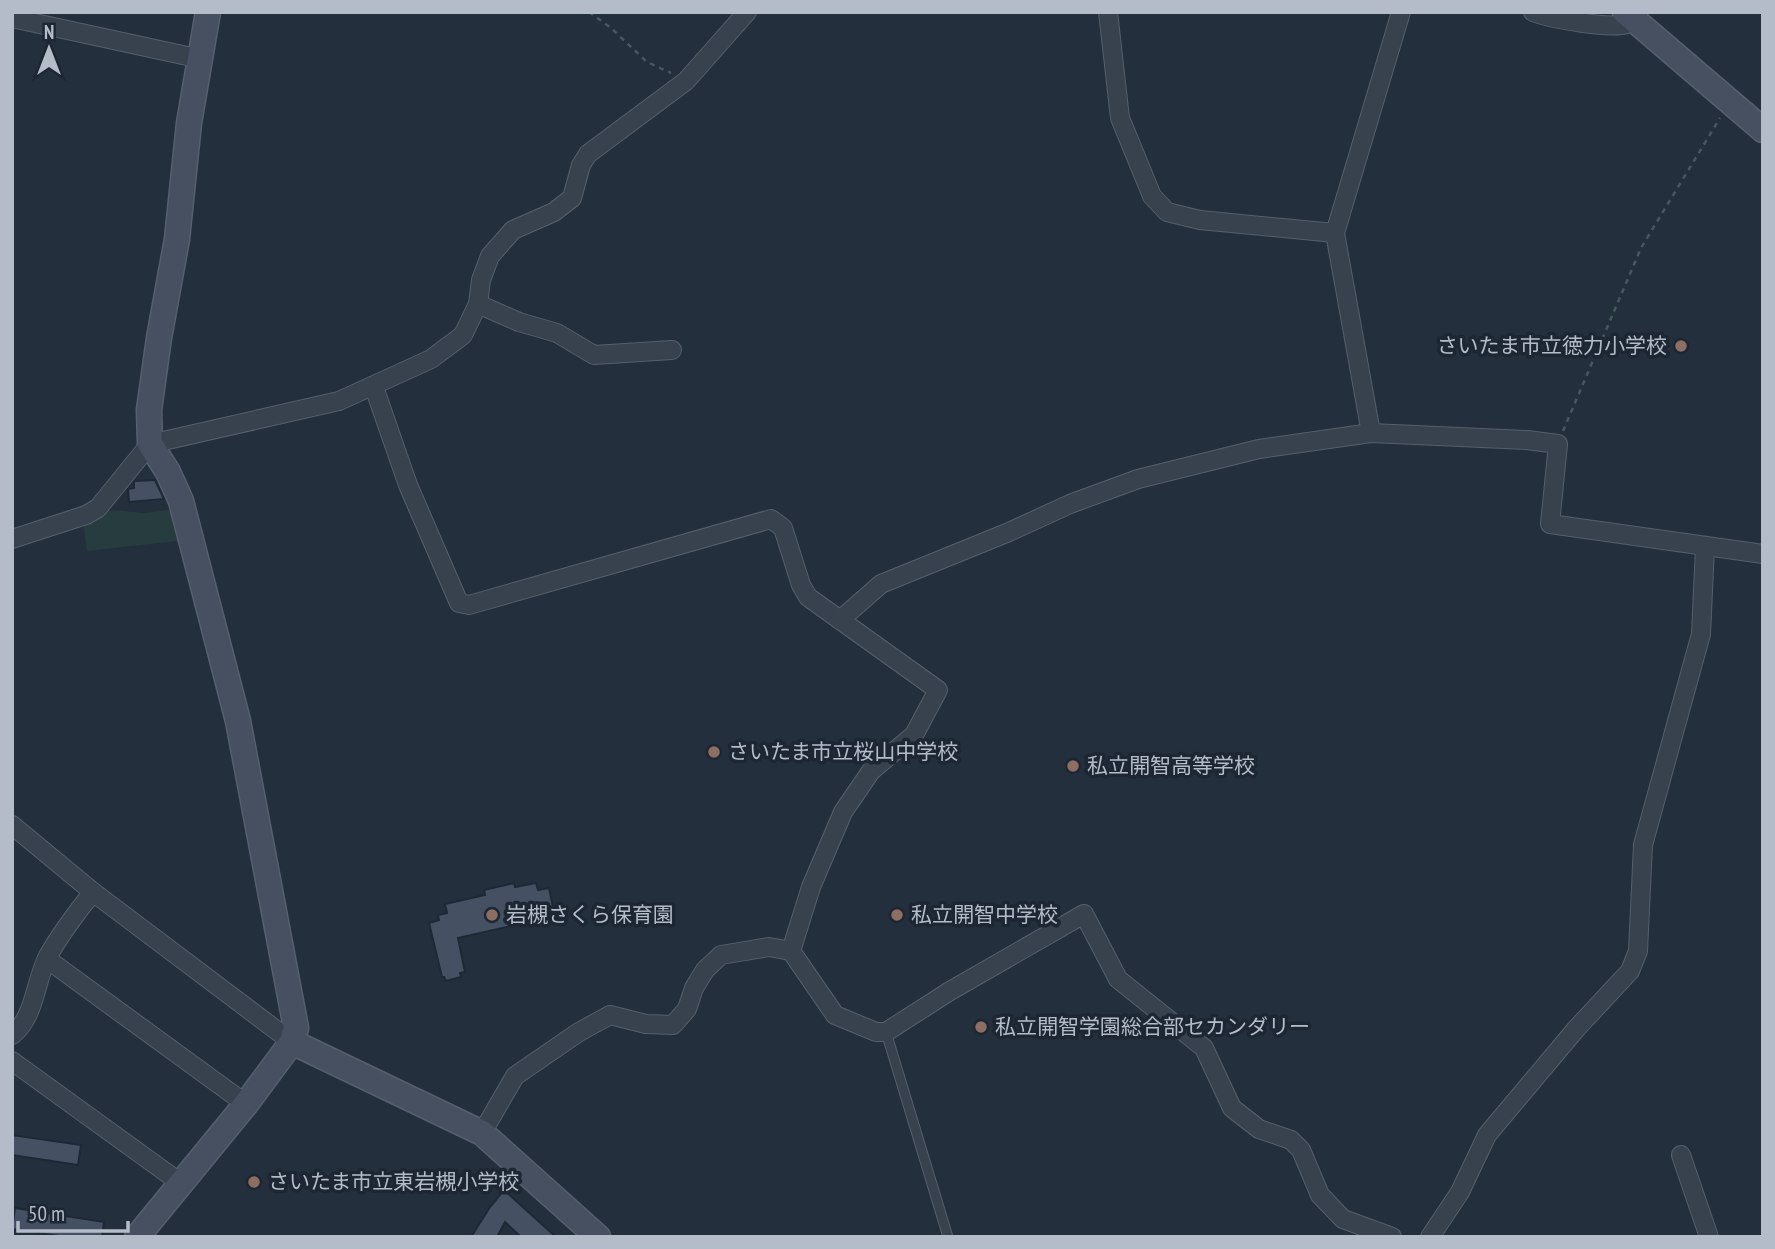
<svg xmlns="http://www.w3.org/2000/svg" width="1775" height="1249" font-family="'PT Sans Narrow','Noto Sans JP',sans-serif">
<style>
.green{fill:#263c3f}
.building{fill:#455162;stroke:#1f2835;stroke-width:2}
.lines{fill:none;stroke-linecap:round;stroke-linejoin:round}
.lane-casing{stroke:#565f6c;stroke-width:11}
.street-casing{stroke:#565f6c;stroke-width:20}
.secondary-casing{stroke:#565f6c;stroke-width:27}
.path{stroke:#44595c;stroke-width:2.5;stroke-dasharray:5 5;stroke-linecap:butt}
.lane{stroke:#38414e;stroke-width:9}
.street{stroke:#38414e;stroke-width:18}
.secondary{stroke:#465061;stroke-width:24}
.education-dot{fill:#8d6e63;stroke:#1d2633;stroke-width:2.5}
.labels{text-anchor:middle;stroke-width:7;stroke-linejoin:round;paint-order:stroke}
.poi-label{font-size:21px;fill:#b4bcc9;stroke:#1d2633;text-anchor:start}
</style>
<rect width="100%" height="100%" fill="#242f3e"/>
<path class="green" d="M177,509L186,540L87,551L83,522L111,510L144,513Z"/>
<g class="building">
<path d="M155,480L164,499L129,502L128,489L134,488V481Z"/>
<path d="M514,883L515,887L536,883L538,890L549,888L555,916L458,938L465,972L460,973L461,977L446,981L444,977H442L429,923L439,920L438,915L447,913L445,904L485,895L484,890Z"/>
<path d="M12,1135L81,1145L78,1165L12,1155Z"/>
<path d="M504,1190L556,1237H521L505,1222L497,1237H471L490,1207Z"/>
<path d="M15,1208L104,1222L102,1237H65L12,1229Z"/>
</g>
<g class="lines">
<defs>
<path id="lane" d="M886,1032L948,1237"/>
<g id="street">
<path d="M1108,12L1120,118L1152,196L1167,212L1200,220L1335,233"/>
<path d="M1533,12C1551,19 1609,29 1627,24C1633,22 1635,17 1638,12"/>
<path d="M12,18L201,59"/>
<path d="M478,304L519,322L557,333L594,355L672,350"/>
<path d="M374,387L408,485L459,603L469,605L771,519L783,528L801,585L808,597L938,690L914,735L871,771L843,812L811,887L791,951"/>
<path d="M1371,433L1335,233L1401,12"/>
<path d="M12,539L86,515L98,508L150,444L339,401L431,359L463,335L478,304L481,280L490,256L513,230L554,212L572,198L581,165L588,154L686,81L747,12"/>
<path d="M840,620L881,584L1009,532L1070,504L1138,479L1259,449L1371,433L1527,440L1558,444L1550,524L1763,554"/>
<path d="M12,825L93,892L292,1042"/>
<path d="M47,959L246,1104"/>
<path d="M12,1035C35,1018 35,981 48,956C61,933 77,912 93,892"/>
<path d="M12,1061L182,1184"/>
<path d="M482,1133L515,1076L579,1032L610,1015L646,1024L673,1025L687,1009L694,988L705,970L721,955L769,947L791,951L835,1015L876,1032H886L950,991L1084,914L1118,979L1204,1048L1232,1108L1259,1129L1291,1140L1301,1150L1320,1195L1343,1219L1392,1237"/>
<path d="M1681,1155L1709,1237"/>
<path d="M1430,1237L1460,1192L1487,1135L1576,1029L1630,971L1638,951L1643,845L1701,634L1705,547"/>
</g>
<g id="secondary">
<path d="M1625,12L1763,130"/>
<path d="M292,1042L482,1133L598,1237"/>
<path d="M137,1237L246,1104L292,1042L296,1028L238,721L181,501L168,472L150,444L149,410L159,338L177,239L189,123L208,12"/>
</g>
</defs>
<use href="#lane" class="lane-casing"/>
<use href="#street" class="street-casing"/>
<use href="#secondary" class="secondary-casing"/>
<g class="path">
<path d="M589,12L611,28L647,62L671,73"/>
<path d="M1563,431L1641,248L1720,118"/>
</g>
<use href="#lane" class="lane"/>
<use href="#street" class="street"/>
<use href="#secondary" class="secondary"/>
</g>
<g class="education-dot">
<circle cx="1681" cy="346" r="7"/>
<circle cx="714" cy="752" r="7"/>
<circle cx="1073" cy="766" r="7"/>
<circle cx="492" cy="915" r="7"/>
<circle cx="897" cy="915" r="7"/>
<circle cx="981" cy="1027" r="7"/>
<circle cx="254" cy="1182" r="7"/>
</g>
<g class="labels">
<g class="poi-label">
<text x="1667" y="353" text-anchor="end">さいたま市立徳力小学校</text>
<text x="728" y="759">さいたま市立桜山中学校</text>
<text x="1087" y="773">私立開智高等学校</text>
<text x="506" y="922">岩槻さくら保育園</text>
<text x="911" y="922">私立開智中学校</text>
<text x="995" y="1034">私立開智学園総合部セカンダリー</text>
<text x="268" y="1189">さいたま市立東岩槻小学校</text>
</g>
</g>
<rect width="1775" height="1249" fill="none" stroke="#b4bcc9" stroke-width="28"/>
<g transform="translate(49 49)" stroke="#1d2633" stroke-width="5" paint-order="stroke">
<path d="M0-5L12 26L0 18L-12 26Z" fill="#b4bcc9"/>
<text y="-10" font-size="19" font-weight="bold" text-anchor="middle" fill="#b4bcc9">N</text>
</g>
<path d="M18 1221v10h110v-10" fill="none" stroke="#b4bcc9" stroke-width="3.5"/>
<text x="28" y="1221" font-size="21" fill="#b4bcc9" stroke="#1d2633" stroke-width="5" paint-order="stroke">50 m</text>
</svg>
